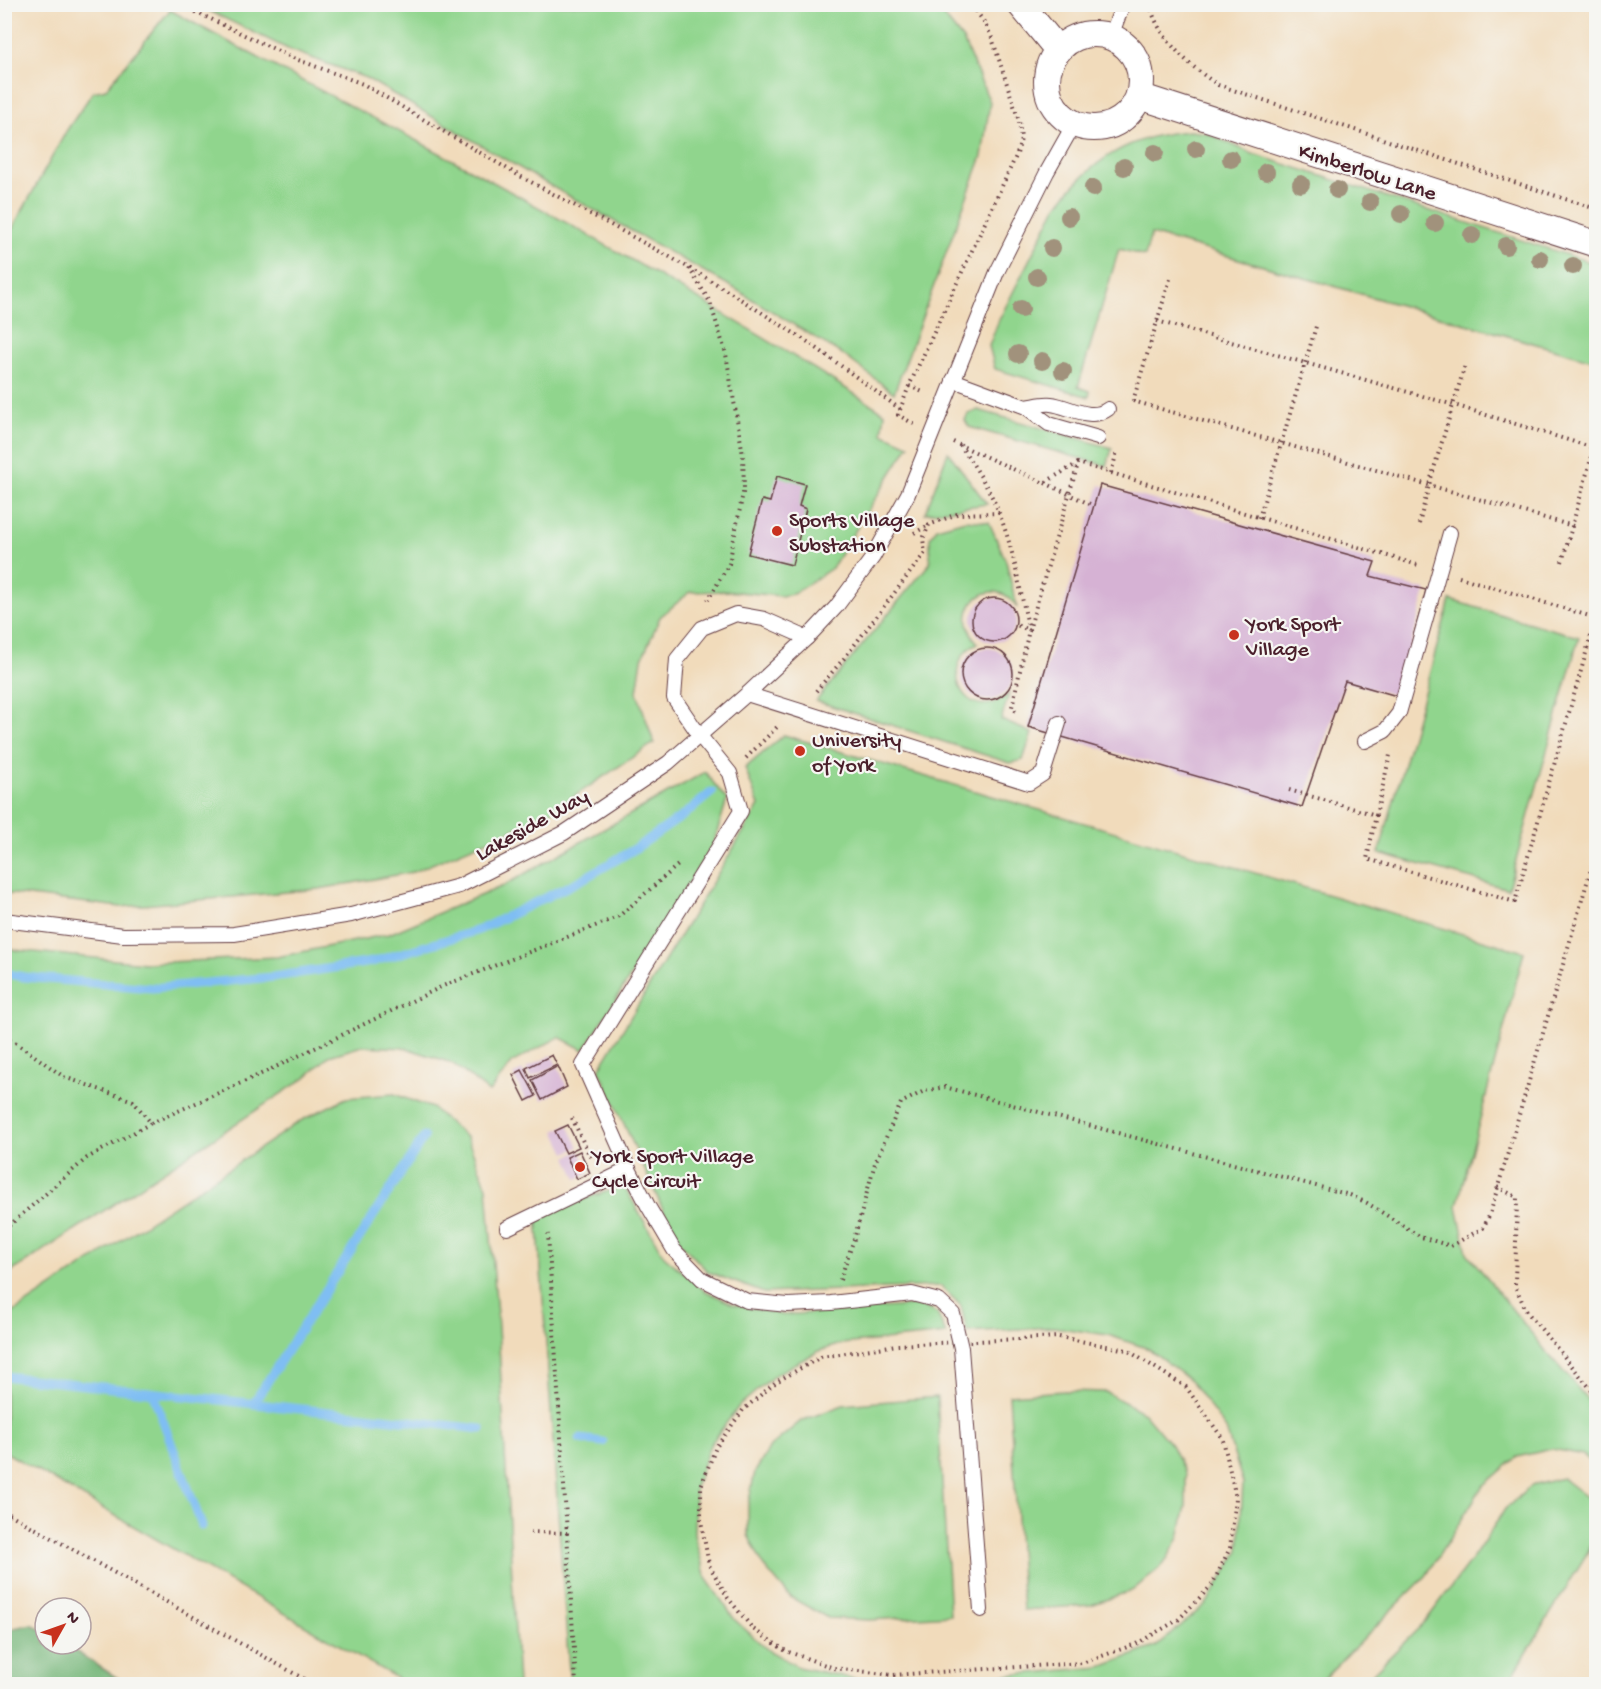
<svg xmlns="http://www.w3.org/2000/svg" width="1601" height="1689" font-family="'Gochi Hand',sans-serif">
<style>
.green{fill:#90d58d;stroke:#6d7a5c;stroke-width:1.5}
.forest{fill:#74b678;stroke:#5f6a52;stroke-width:1.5}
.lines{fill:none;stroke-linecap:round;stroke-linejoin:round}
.stream{stroke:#7fbef3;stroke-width:9}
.building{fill:#d6b2d4}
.lane-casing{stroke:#633b41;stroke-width:16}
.street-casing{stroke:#633b41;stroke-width:28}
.path{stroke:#633b41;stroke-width:4;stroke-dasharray:1.5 4.5;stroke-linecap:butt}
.lane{stroke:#fff;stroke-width:14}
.street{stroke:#fff;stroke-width:26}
.tree{fill:#a1927c}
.poi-dot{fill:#c8321e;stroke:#f6f6f2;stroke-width:2}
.labels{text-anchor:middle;stroke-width:4.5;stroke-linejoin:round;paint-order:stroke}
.street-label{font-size:22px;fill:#4a1f2b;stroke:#f6f6f2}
.poi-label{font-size:22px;fill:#4a1f2b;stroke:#f6f6f2;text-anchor:start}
</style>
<rect width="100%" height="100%" fill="#f6f6f2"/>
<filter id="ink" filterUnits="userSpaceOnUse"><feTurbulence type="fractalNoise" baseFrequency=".0167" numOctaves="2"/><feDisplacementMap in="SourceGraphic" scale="12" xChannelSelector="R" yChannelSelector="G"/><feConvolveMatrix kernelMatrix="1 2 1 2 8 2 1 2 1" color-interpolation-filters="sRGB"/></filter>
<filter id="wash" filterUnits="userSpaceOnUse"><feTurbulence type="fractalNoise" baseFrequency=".008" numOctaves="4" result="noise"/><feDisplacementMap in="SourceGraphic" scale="24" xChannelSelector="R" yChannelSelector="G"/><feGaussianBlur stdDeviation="1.35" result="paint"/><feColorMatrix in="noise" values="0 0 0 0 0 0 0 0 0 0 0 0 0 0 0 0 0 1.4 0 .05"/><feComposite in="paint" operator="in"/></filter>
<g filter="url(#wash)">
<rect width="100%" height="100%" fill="#f1dbbb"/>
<g class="green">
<path d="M197,5H935L963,40L990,102L982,156L894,393L842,354L732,287L549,185L366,78L290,50Z"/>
<path d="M170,10C253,56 336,98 419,142C577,226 733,317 885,413L882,433L909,445L832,568L793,594L781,596L727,591L690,592L660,617L642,659L637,692L654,743L543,817L413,872L319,889L121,907L5,893V242L67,130L93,92L106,89Z"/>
<path d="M1190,131L1207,133L1253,154L1596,264V361L1151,234L1145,256L1119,249L1078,387L1090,391L1089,397L995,369L989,346L998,322L1055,209C1090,160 1130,135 1190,131Z"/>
<path d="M978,410L1112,448L1107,466L969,427L965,420L968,414Z"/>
<path d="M948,452L987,504L925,513Z"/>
<path d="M965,520L989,522L1006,561L1017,608C995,569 946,609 978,643C942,660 958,709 988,704C996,703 1002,699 1009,694L1001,720L1032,733L1023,760L1010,763L816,701L930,563V537L937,528Z"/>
<path d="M1450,600L1579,637L1508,889L1379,853Z"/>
<path d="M784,735L1524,952L1457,1206L1467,1253L1549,1355L1596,1409V1466L1583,1455L1552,1449L1517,1457L1482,1487L1426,1576L1318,1684H570L537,1214L624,1186L664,1256L704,1290L733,1304L783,1315L919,1305L937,1313L946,1334L841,1344L819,1351L776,1374L739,1406L710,1445L695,1487L694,1535L706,1578L735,1620L768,1650L798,1667L856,1679L924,1682L1101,1667L1157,1646L1207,1603L1239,1551L1243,1483L1226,1429L1191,1381L1149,1349L1108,1335L1054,1327L967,1332L961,1306L941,1286L764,1293L708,1272L676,1238L599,1069L759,806L745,768Z"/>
<path d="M705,772L727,800L713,845L584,1050L559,1037L513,1062L489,1092L452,1063L406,1048L362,1046L329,1056L305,1078L5,1276V949L145,963L277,957L389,934L503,886Z"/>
<path d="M394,1094L432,1108L467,1138L487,1187L498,1327L518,1684H404L395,1677L5,1452V1318L302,1120L346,1098Z"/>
<path d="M1065,1391L1106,1392L1144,1413L1171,1445L1186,1475V1506L1179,1538L1164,1564L1133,1590L1091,1605L1023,1610L1009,1395Z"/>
<path d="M937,1397L950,1615L869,1620L828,1618L790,1597L763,1565L748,1535V1504L755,1472L770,1447L801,1421L843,1405Z"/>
<path d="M1562,1478L1588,1498L1596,1530L1589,1550L1508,1684H1362L1425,1622L1475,1555L1505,1509L1531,1486Z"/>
</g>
<path class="forest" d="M32,1624L45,1632V1644H64L127,1684H5V1630Z"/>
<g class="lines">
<g class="stream">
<path d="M4,973L24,977L152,988L273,977L372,962L479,930L581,880L633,850L684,815L712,792"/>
<path d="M4,1376L481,1429"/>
<path d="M153,1394L202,1526"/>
<path d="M253,1404L424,1137"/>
<path d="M580,1439L603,1442"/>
</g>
</g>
<g id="blocks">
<g class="building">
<path d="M777,476L805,484L799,506L806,509L792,565L748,554L762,500L770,502Z"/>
<path d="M1100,485L1375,562L1370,576L1426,590L1397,696L1345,681L1302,807L1028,727Z"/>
<circle cx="994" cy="620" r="22"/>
<circle cx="987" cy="674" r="26"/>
<path d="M552,1055L557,1065L530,1078L526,1068Z"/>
<path d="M558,1066L567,1087L542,1100L532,1080Z"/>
<path d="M522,1070L536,1096L526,1101L513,1075Z"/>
<path d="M568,1125L579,1147L566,1153L555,1131Z"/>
<path d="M580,1151L590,1173L577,1179L567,1157Z"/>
</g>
</g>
</g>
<g filter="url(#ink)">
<use href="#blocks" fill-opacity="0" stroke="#633b41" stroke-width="1.5"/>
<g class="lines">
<defs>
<g id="lane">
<path d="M1111,36L1123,4"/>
<path d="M953,380L1026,407L1049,424L1098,438"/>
<path d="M1026,407C1034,406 1043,403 1051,404C1069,406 1091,422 1108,409"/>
<path d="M807,638L764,619L736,614L702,628L677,659L674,698L700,736L730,773L741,811L583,1065L629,1169L648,1206L674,1250L702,1279L747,1301L788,1305L831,1303L912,1294L939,1301L953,1314L961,1348L981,1610"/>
<path d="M747,694L1029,783L1043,774L1059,723"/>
<path d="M1365,741L1385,731L1399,713L1450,533"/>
<path d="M4,920L123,935L234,934L351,915L459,886L564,833L668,763L747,694L807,638L836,607L873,557L908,494L997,272L1047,172L1074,124"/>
<path d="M507,1228L629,1169"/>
</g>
<g id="street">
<path d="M1020,4L1058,50"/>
<circle cx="1094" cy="81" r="47"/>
<path d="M1139,96L1596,244"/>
</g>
</defs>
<use href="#lane" class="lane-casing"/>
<use href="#street" class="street-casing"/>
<g class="path">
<path d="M179,4L293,58L363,84L518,175L670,257L715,283L811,344L900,409"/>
<path d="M1150,4C1157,38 1191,67 1218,85L1596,209"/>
<path d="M689,268L710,302L726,354L743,455L744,488L729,564L708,600"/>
<path d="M1157,321L1454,405L1594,448"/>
<path d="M909,386L925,393"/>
<path d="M1133,401L1573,526"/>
<path d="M1133,401L1170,279"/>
<path d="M914,424L898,415L909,386L1017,154L1021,139L1019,121L992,38L984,22L971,4"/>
<path d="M953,442L1044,483L1078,463L1418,565"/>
<path d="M960,445C975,467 990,489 999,513C1014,550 1020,591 1029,630L1016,625"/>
<path d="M1111,473L1117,452"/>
<path d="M1045,483L1094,506"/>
<path d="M1259,518L1317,323"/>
<path d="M1419,524L1429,485L1465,365"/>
<path d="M914,533L929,525"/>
<path d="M1562,562L1596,441"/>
<path d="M1459,577L1596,618"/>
<path d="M816,691L846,656L925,553L923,539L929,525L957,514L999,513"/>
<path d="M1596,693L1594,701H1596"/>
<path d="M1016,711L1012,707L1029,630L1078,464"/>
<path d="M746,758L777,727"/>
<path d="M1289,790L1376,815L1390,755"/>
<path d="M1376,815L1367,859L1515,902L1596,618"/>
<path d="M4,1038L15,1042L64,1077L133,1101L151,1123L87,1158L4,1230"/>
<path d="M572,1118L592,1161"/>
<path d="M151,1123L259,1075L443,986L618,917L678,865"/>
<path d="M1497,1187L1517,1197L1515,1286L1527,1312L1596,1395"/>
<path d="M840,1280L855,1236L875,1163L901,1103L924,1091L945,1087L1350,1195L1367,1203L1421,1237L1451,1246L1483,1228L1490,1214L1596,852"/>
<path d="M1059,1337L1127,1350L1186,1387L1223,1439L1236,1498L1230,1548L1212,1585L1178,1620L1136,1644L1082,1663L892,1675L834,1668L786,1651L753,1629L728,1598L709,1565L701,1521V1486L716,1447L743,1410L776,1382L821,1357L897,1345Z"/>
<path d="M4,1511L313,1684"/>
<path d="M530,1532L567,1533L548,1234"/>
<path d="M567,1533L576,1684"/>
</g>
<use href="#lane" class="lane"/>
<use href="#street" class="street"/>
</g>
<g class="tree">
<circle cx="1196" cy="149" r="9"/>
<circle cx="1155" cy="153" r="9"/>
<circle cx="1231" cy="159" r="9"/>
<circle cx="1124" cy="167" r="9"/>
<circle cx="1266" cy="172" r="9"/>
<circle cx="1301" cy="184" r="9"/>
<circle cx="1093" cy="188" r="9"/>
<circle cx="1337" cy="190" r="9"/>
<circle cx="1370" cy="202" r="9"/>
<circle cx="1401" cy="214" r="9"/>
<circle cx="1069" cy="217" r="9"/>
<circle cx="1435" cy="223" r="9"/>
<circle cx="1472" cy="235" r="9"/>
<circle cx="1506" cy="246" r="9"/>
<circle cx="1052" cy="248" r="9"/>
<circle cx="1540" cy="259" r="9"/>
<circle cx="1573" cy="266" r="9"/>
<circle cx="1037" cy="277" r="9"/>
<circle cx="1021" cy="309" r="9"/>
<circle cx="1018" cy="354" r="9"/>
<circle cx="1042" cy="361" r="9"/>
<circle cx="1063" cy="371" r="9"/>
</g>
</g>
<g class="poi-dot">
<circle cx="777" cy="531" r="6"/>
<circle cx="1234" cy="635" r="6"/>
<circle cx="800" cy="751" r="6"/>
<circle cx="580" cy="1167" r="6"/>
</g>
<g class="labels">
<g class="street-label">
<text transform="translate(1368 170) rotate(18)" y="8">Kimberlow Lane</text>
<text transform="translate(531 823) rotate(-29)" y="8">Lakeside Way</text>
</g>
<g class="poi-label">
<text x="789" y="526">Sports Village<tspan x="789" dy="25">Substation</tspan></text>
<text x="1246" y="630">York Sport<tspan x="1246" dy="25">Village</tspan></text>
<text x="812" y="746">University<tspan x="812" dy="25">of York</tspan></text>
<text x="592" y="1162">York Sport Village<tspan x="592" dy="25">Cycle Circuit</tspan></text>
</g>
</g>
<rect width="1601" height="1689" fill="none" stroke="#f6f6f2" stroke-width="24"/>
<g transform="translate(63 1626) rotate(50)"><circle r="28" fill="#f6f6f2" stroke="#b1a0a2" stroke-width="1.5"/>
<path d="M0-4.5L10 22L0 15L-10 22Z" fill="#c8321e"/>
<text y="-9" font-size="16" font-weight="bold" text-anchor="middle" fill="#4a1f2b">N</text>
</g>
</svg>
